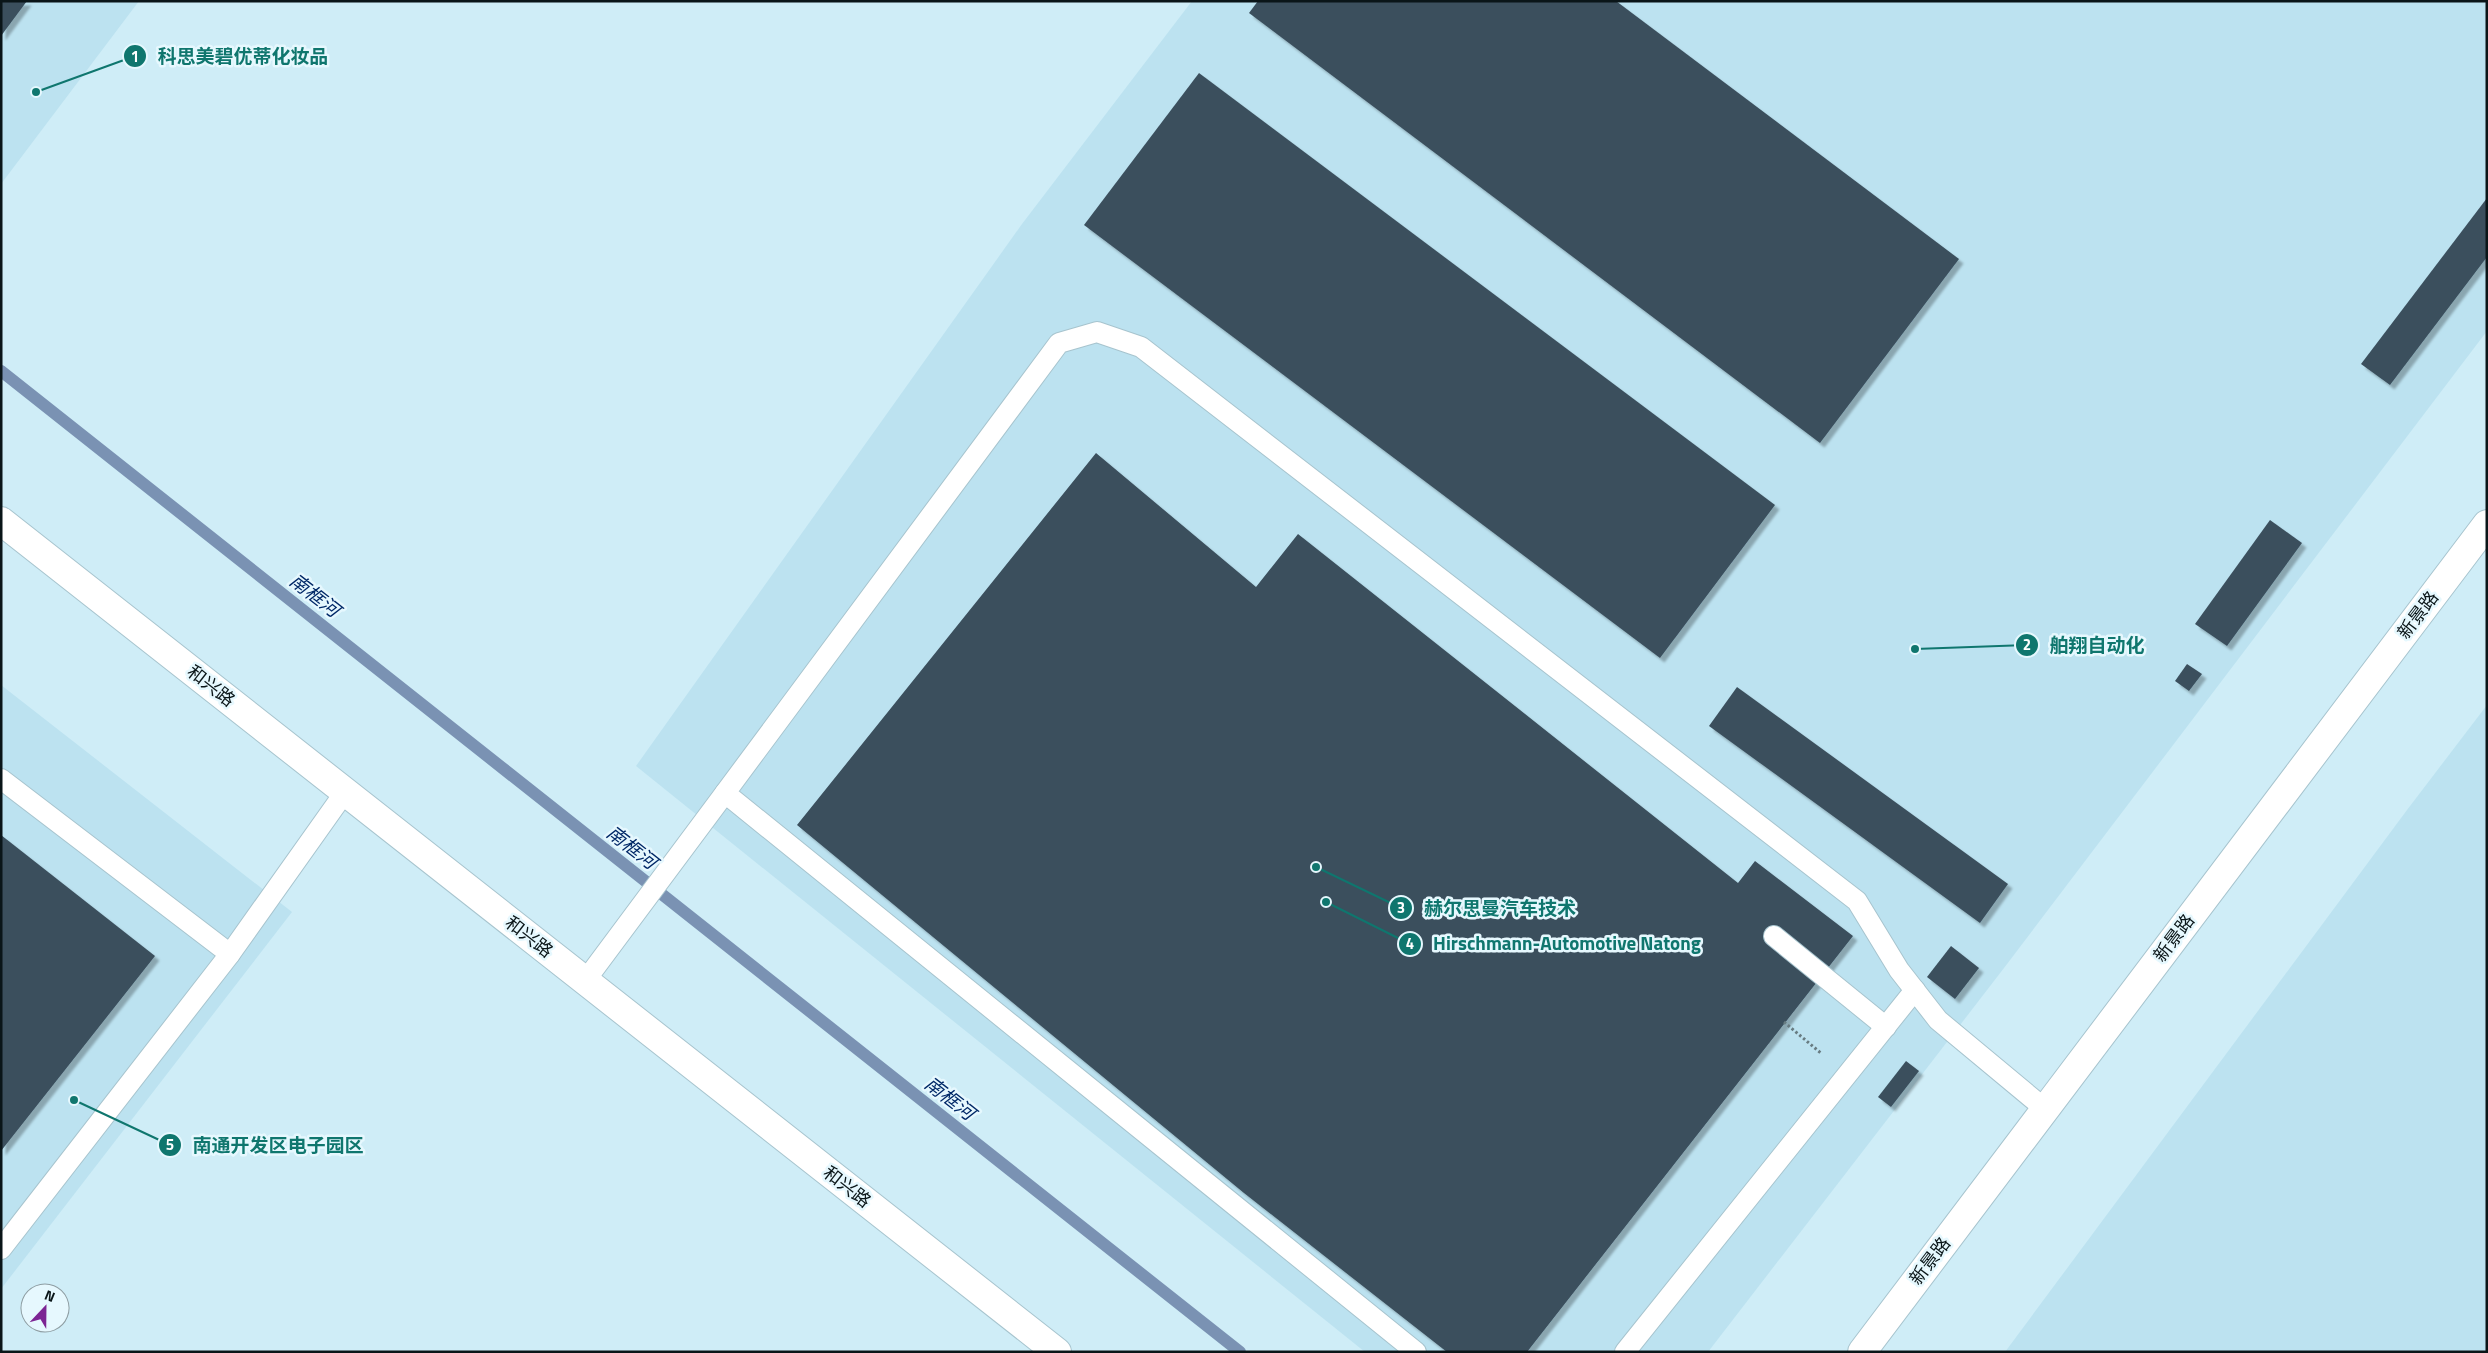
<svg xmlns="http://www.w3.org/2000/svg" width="2488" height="1353" font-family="'Titillium Web','Noto Sans SC',sans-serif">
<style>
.built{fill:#bce2f0}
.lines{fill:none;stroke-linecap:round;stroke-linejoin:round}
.stream{stroke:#7a92b3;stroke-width:12}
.building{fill:#3b4f5d;filter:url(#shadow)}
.lane-casing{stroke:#a7c4ce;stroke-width:22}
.secondary-casing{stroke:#a7c4ce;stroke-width:30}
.path{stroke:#687c82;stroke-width:3;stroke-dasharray:2.5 2.5;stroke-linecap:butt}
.lane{stroke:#fff;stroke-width:20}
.secondary{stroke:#fff;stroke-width:28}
.labels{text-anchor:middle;stroke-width:5;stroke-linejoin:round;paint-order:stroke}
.street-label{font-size:18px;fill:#0a1518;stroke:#e6f8fe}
.water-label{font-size:19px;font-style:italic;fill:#002867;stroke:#e6f8fe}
.leader{fill:none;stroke:#0f766e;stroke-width:2}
.callout-dot{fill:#0f766e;stroke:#e6f8fe;stroke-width:2}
.mark-label{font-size:15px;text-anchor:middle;font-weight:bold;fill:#fff}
.callout-label{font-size:19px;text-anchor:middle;font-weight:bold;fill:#0f766e;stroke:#e6f8fe;stroke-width:5;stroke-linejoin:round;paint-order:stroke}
</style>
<defs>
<filter id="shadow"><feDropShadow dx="4.5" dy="4.5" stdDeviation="1" flood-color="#0004"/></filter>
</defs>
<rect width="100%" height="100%" fill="#cfedf7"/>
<g class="built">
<path d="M1,1H139L1,184Z"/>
<path d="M1192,1H2487V331L2004,968L1708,1352H1365L636,766L1022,224Z"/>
<path d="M1,685L292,912L1,1289Z"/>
<path d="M2487,705V1352H2005L2407,810Z"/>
</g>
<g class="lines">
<path class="stream" d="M1,371L1240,1352"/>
</g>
<g class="building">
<path d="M1,1H27L1,36Z"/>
<path d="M1258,1H1616L1959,259L1820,443L1249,13Z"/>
<path d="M1199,73L1775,505L1660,658L1084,225Z"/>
<path d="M2487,198V257L2390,385L2361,364Z"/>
<path d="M1096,453L1256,587L1298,534L1738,883L1755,861L1853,936L1527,1352H1447L1244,1193L797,825Z"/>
<path d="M2270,520L2302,543L2227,646L2195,624Z"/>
<path d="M2187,664L2202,674L2189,691L2175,681Z"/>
<path d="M1737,687L2008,884L1980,923L1709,726Z"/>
<path d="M1,835L155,956L1,1151Z"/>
<path d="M1951,946L1979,968L1955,999L1927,977Z"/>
<path d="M1906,1061L1919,1071L1891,1107L1878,1097Z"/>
</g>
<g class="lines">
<defs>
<g id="lane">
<path d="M1,779L230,954"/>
<path d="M1774,936L1886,1027"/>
<path d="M585,981L725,793"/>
<path d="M1,1249L230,954L345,792"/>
<path d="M1416,1352L725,793L1059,343L1097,332L1141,347L1857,901L1899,970L1938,1020L2045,1109"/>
<path d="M1625,1352L1915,990"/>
</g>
<g id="secondary">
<path d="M1,521L1057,1352"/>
<path d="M1862,1352L2487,524"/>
</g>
</defs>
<use href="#lane" class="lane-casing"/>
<use href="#secondary" class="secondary-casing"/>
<path class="path" d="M1784,1022L1822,1054"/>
<use href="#lane" class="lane"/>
<use href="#secondary" class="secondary"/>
</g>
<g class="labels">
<g class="street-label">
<text transform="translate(2418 615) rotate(-53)" y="6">新景路</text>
<text transform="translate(211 686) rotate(38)" y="6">和兴路</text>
<text transform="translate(529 937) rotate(38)" y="6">和兴路</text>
<text transform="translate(2174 938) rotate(-53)" y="6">新景路</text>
<text transform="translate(847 1187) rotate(38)" y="6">和兴路</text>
<text transform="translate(1930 1261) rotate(-53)" y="6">新景路</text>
</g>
<g class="water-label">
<text transform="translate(315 595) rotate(38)" y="7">南框河</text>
<text transform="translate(632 847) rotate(38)" y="7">南框河</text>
<text transform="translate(950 1098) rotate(38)" y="7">南框河</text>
</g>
</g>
<path class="leader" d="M36 92L135 56M1915 649L2027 645M1316 867L1401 908M1326 902L1410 944M74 1100L170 1145"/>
<g class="callout-dot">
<circle cx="36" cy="92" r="5"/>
<circle cx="1915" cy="649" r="5"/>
<circle cx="1316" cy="867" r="5"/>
<circle cx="1326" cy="902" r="5"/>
<circle cx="74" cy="1100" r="5"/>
<circle cx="135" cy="56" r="12"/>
<circle cx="2027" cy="645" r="12"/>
<circle cx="1401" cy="908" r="12"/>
<circle cx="1410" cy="944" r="12"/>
<circle cx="170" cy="1145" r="12"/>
</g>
<g class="mark-label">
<text x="135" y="62">1</text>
<text x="2027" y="650">2</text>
<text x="1401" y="913">3</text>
<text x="1410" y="949">4</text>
<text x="170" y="1150">5</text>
</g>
<g class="callout-label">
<text x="243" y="63">科思美碧优蒂化妆品</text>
<text x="2097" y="652">舶翔自动化</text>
<text x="1500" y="915">赫尔思曼汽车技术</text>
<text x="1567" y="950">Hirschmann-Automotive Natong</text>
<text x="278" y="1152">南通开发区电子园区</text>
</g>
<rect width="2488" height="1353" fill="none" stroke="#0a1518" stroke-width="5"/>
<g transform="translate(45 1308) rotate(22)"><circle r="24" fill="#e6f8fe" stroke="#8e9da2"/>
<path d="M0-4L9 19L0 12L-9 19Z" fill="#7c2594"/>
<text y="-8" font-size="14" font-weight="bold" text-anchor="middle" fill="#0a1518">N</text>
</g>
</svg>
